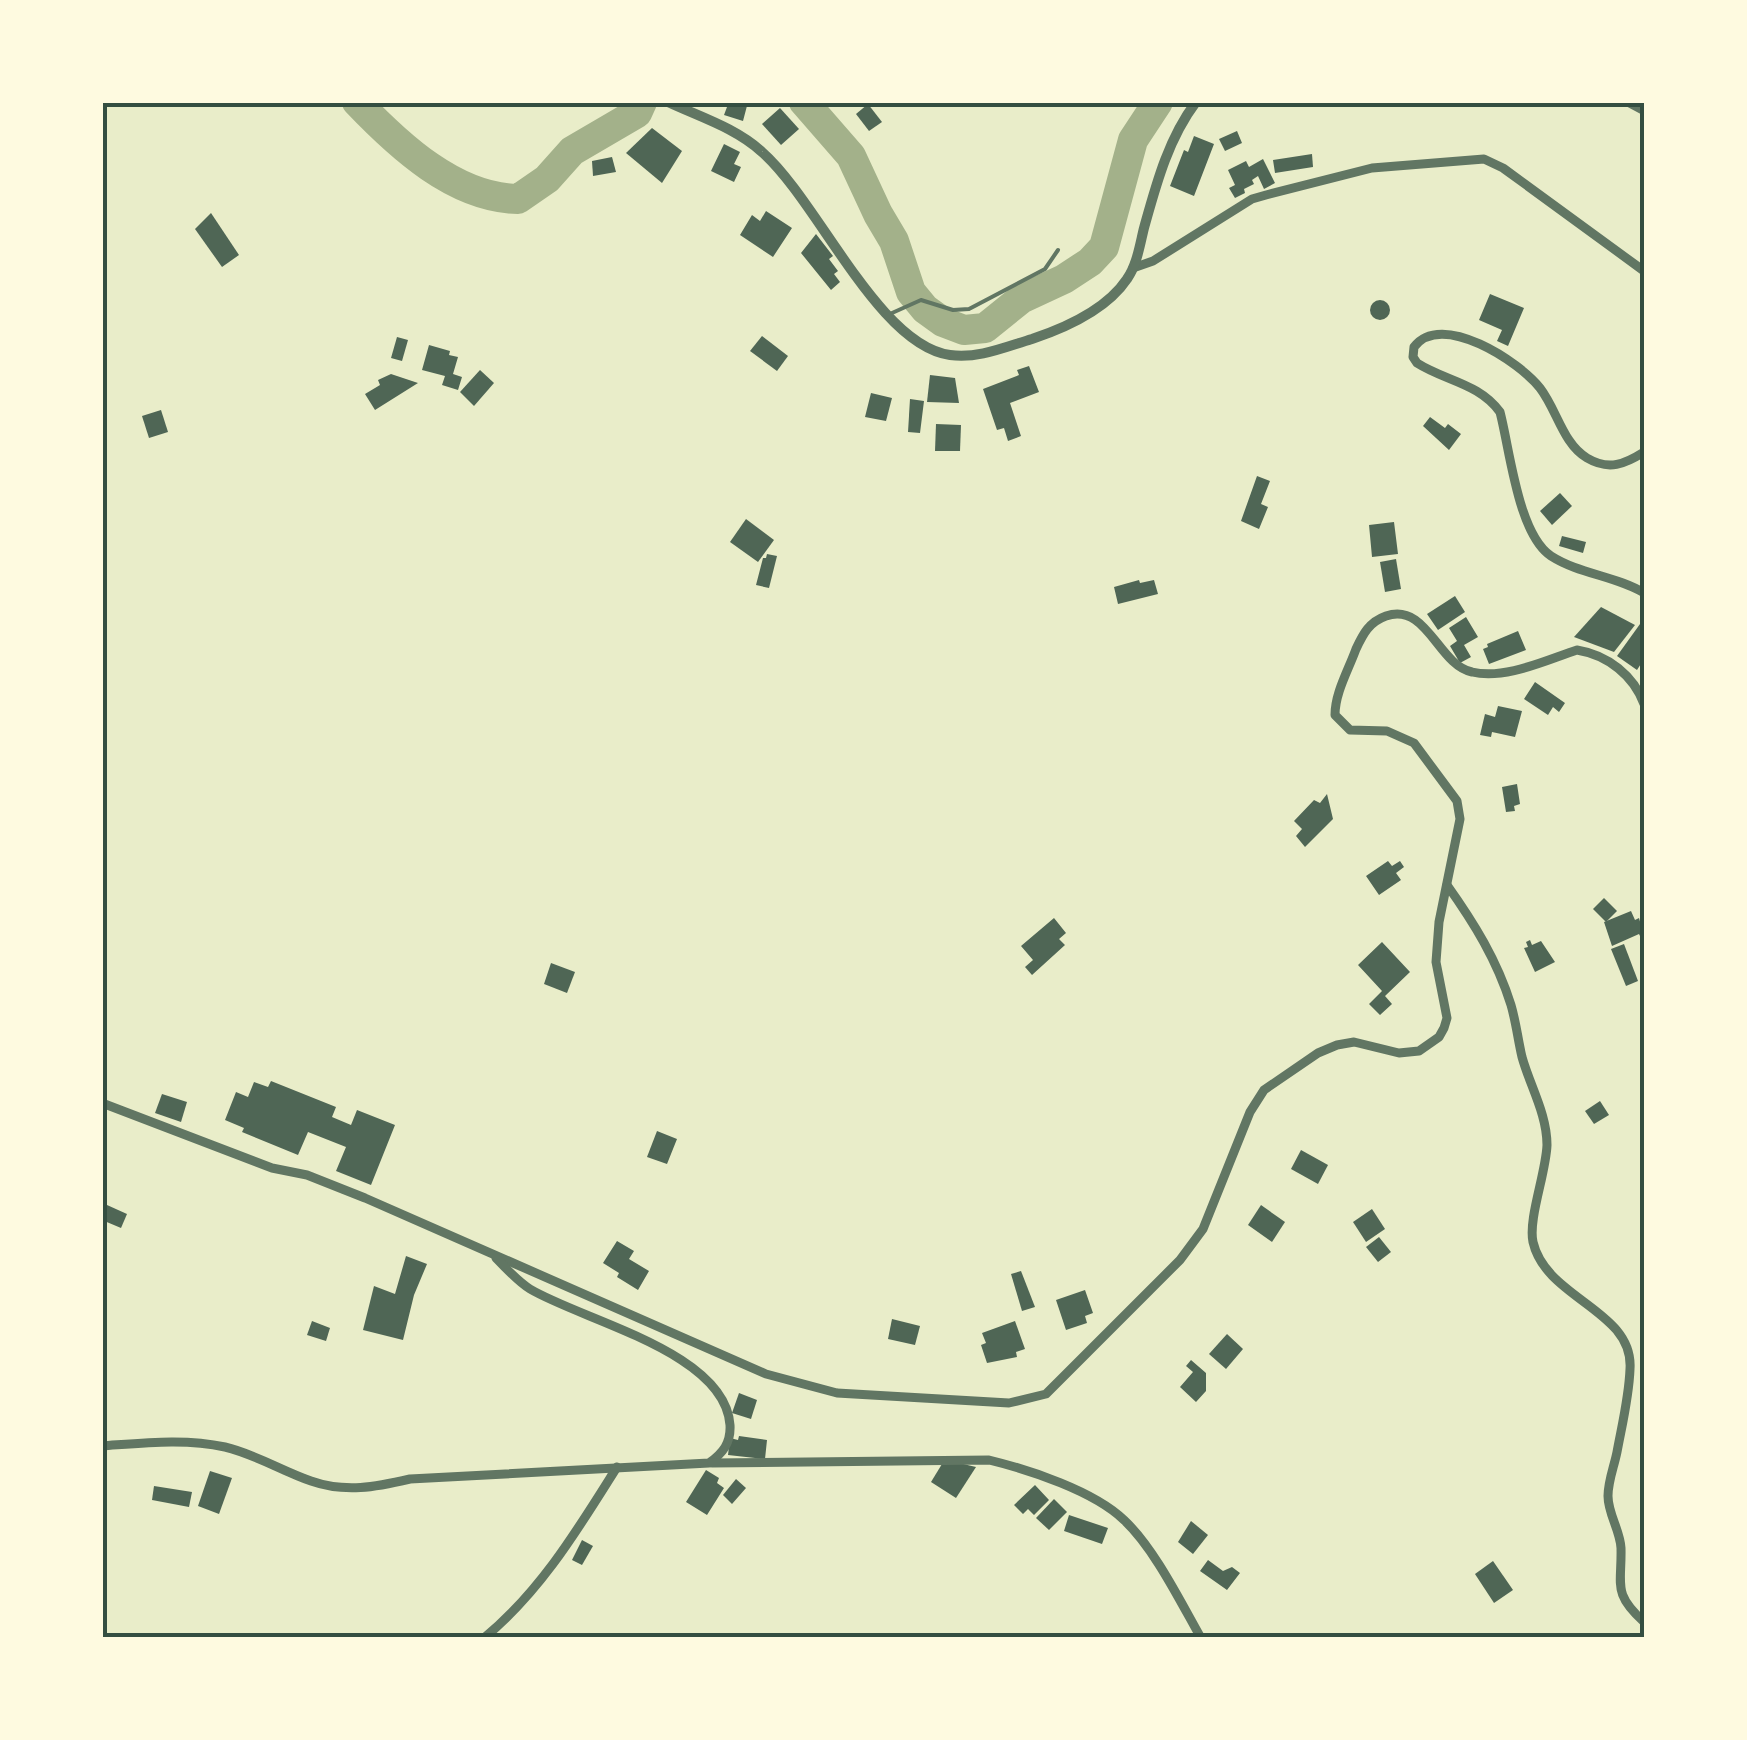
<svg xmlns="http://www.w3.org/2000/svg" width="1747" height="1740" font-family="Manrope,sans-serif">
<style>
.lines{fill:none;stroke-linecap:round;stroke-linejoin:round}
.river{stroke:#a3b18a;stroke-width:30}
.building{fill:#4f6655}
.service{stroke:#617663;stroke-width:4}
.minor{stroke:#617663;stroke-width:9}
.tertiary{stroke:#617663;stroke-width:10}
.neatline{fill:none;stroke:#344e41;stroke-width:4}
</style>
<rect width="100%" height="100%" fill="#e9edc9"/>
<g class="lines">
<g class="river">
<path d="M357,102C399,146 455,198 518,199L547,179L572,151L637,113L642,102"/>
<path d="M804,102L851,156L878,214L894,241L911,292L925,309L943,322L964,330L985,328L1021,299L1064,279L1090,262L1104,247L1133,140L1158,102"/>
</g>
</g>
<g class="building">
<path d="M715,102H748L743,121L724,115L727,107Z"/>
<path d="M868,104L882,122L869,131L856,114Z"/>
<path d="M780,108L799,129L781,145L762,124Z"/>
<path d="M652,128L682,151L662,183L626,153Z"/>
<path d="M1237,131L1242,143L1225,151L1219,139Z"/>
<path d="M1194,136L1214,144L1194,196L1170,186L1184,150L1188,152Z"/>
<path d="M724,144L740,152L734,164L741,167L734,182L711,171Z"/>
<path d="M1312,154L1313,167L1275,173L1273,160Z"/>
<path d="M612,157L616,172L593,176L592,161Z"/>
<path d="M1263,159L1275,183L1264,189L1258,176L1252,180L1254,184L1244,189L1245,193L1235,198L1229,188L1235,185L1228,170L1246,161L1249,167Z"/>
<path d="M766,211L792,228L773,257L740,235L752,215L760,221Z"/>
<path d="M211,213L239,255L222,267L195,229Z"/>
<path d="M816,234L833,256L829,259L838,271L834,274L840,282L831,290L801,253Z"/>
<path d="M1490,294L1524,308L1508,346L1497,341L1502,330L1479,320Z"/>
<circle cx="1380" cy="310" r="10"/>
<path d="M762,336L788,356L777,371L750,351Z"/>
<path d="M397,337L408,340L402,361L391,358Z"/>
<path d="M429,345L450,351L449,355L458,357L453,374L462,377L458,390L442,385L445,376L422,370Z"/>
<path d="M1029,366L1039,392L1010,403L1021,436L1008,441L1004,428L997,430L983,389L1019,375L1017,370Z"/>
<path d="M480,370L494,383L474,406L460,392Z"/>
<path d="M391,374L418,383L375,410L365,394L380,385L378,380Z"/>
<path d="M930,375L955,378L959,403L927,402Z"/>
<path d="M871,393L892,398L886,421L865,417Z"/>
<path d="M910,399L924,401L920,433L908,432Z"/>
<path d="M161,410L168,432L149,438L142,416Z"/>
<path d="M1430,417L1445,428L1448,424L1461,434L1449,450L1423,426Z"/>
<path d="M936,424L961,425L960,451H935Z"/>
<path d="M1257,476L1270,481L1261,504L1268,507L1259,529L1241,521Z"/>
<path d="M1560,493L1572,506L1552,525L1540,511Z"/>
<path d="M746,519L774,540L758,562L730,542Z"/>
<path d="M1394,522L1398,554L1372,557L1369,525Z"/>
<path d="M1562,536L1586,542L1583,553L1559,546Z"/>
<path d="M767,554L777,556L769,588L756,585L763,558H766Z"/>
<path d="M1396,559L1401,589L1385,592L1380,562Z"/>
<path d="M1139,580L1140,583L1154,580L1158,594L1118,604L1114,587Z"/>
<path d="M1455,596L1465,612L1438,630L1427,614Z"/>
<path d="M1601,607L1635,625L1614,652L1574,637Z"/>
<path d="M1466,617L1478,637L1464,645L1471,657L1460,663L1450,646L1457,641L1449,628Z"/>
<path d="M1640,624L1644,626V659L1637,670L1617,656Z"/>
<path d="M1518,631L1526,650L1489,664L1483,649L1488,647L1487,644Z"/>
<path d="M1535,682L1565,703L1559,712L1553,707L1548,715L1524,699Z"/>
<path d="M1498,706L1522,711L1515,737L1492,732L1491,737L1480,735L1485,714L1495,717Z"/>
<path d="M1517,784L1520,804L1514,806L1515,811L1506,812L1502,787Z"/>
<path d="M1327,794L1333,819L1305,847L1296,836L1302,829L1294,821L1314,800L1320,803Z"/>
<path d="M1388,861L1392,866L1400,861L1404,867L1396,873L1401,880L1379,895L1366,876Z"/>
<path d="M1604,898L1617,911L1606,922L1593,909Z"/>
<path d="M1631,911L1635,920L1639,918L1644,936L1641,938L1639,934L1612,946L1604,922Z"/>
<path d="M1054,918L1066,933L1059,939L1065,945L1032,975L1025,967L1033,960L1021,946Z"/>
<path d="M1530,940L1532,945L1541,941L1555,962L1535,972L1524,948L1528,947L1526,942Z"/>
<path d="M1382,942L1410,972L1385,996L1392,1004L1380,1015L1369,1004L1382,991L1358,965Z"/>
<path d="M1624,944L1638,981L1626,986L1611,949Z"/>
<path d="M551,963L575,972L567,993L544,984Z"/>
<path d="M271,1081L336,1107L332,1117L351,1125L357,1110L395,1125L371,1185L336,1171L346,1147L308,1132L298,1155L242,1132L244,1128L225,1120L236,1092L248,1097L254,1082L268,1087Z"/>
<path d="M162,1094L187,1102L181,1122L155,1113Z"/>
<path d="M1600,1101L1609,1115L1594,1124L1585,1111Z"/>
<path d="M657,1131L677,1139L667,1164L647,1157Z"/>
<path d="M1301,1150L1328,1165L1318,1184L1291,1169Z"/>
<path d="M107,1205L127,1214L121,1228L102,1220Z"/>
<path d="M1261,1205L1285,1222L1272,1242L1248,1225Z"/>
<path d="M1372,1209L1385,1229L1366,1242L1353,1222Z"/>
<path d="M1379,1237L1391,1252L1378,1262L1366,1247Z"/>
<path d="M617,1241L634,1251L629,1259L649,1271L638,1290L617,1277L619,1273L603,1263Z"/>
<path d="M406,1256L427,1264L414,1295L403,1340L363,1330L374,1286L395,1294Z"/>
<path d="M1021,1271L1035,1307L1022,1311L1011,1274Z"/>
<path d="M1085,1290L1093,1313L1085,1316L1087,1323L1066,1330L1056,1300Z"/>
<path d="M892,1319L920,1326L915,1345L888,1339Z"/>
<path d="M312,1321L330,1328L326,1341L307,1335Z"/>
<path d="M1015,1321L1025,1349L1016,1352L1017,1357L987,1363L981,1345L986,1343L982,1333Z"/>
<path d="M1227,1334L1243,1349L1226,1369L1209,1354Z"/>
<path d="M1191,1360L1206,1373V1391L1196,1402L1180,1387L1193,1372L1186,1366Z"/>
<path d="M739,1393L757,1400L751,1419L732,1413Z"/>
<path d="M739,1436L767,1440L765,1459L728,1455L730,1438L738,1440Z"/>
<path d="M959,1463L976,1467L956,1498L931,1482L942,1464Z"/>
<path d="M706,1470L719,1478L717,1483L724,1488L707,1515L686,1502Z"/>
<path d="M210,1471L232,1478L219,1514L198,1506Z"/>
<path d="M736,1479L746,1488L732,1504L723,1495Z"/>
<path d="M1035,1485L1049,1500L1034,1515L1028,1509L1023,1514L1014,1505Z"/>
<path d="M154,1486L192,1492L189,1507L152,1500Z"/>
<path d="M1054,1499L1067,1512L1049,1530L1036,1518Z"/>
<path d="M1069,1515L1108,1528L1102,1544L1064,1531Z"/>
<path d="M1191,1521L1208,1535L1193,1554L1178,1542Z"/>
<path d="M582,1540L593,1546L582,1565L572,1560Z"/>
<path d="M1208,1560L1223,1571L1232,1567L1240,1573L1227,1590L1200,1571Z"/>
<path d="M1493,1561L1513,1590L1494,1603L1475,1574Z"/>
</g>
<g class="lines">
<path class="service" d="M892,313L921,300L953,310L969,309L1045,269L1058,250"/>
<g class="minor">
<path d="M1133,268L1153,261L1252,199L1266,195L1372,168L1484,159L1503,168L1644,271"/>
<path d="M1644,452C1625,464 1609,471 1587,458C1563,444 1557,410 1540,388C1520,362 1441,310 1414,347L1413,357L1417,363C1445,381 1479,383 1500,412C1510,450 1518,534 1551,556C1579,574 1616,576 1644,593"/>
<path d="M1447,885C1474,923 1497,960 1511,1005C1516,1022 1518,1040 1522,1057C1530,1086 1547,1114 1547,1145C1546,1173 1528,1219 1533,1242C1546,1299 1634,1310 1630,1369C1629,1397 1622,1425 1617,1452C1614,1467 1608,1481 1608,1496C1608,1514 1620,1530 1621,1548C1622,1585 1612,1593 1644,1622"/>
<path d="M102,1103L272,1168L307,1175L365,1198L766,1374L837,1393L1009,1403L1046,1394L1180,1260L1203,1229L1250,1112L1264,1090L1318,1053L1337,1045L1354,1042L1399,1053L1419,1051L1439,1037L1444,1028L1447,1018L1436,962L1439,922L1460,819L1457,801L1414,743L1387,731L1350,730L1335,715C1335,693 1348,671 1356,649C1363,634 1369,622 1386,616C1427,602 1438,665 1472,672C1505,680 1546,660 1577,650C1608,655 1634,676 1644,704"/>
<path d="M102,1446C143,1443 185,1438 225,1447C255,1454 282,1471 311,1481C345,1493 376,1487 410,1479L709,1463C723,1453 731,1443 730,1425C725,1352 584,1321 530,1289C517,1281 506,1268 496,1258"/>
<path d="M712,1463L989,1460C1030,1470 1094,1491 1124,1520C1154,1548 1180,1601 1201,1638"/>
<path d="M484,1638C541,1591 578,1529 617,1467"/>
</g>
<g class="tertiary">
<path d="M668,102C700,117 736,128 762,152C818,201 878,345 950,355C978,359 1005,347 1032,339C1065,328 1107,309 1127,279C1137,265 1140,244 1144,228C1156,185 1168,139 1196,102"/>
<path d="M1358,102H1398"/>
<path d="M1629,102L1644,110"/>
</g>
</g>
<rect width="1747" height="1740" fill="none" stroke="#fefae0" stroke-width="210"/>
<rect x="105" y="105" width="1537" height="1530" class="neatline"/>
</svg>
